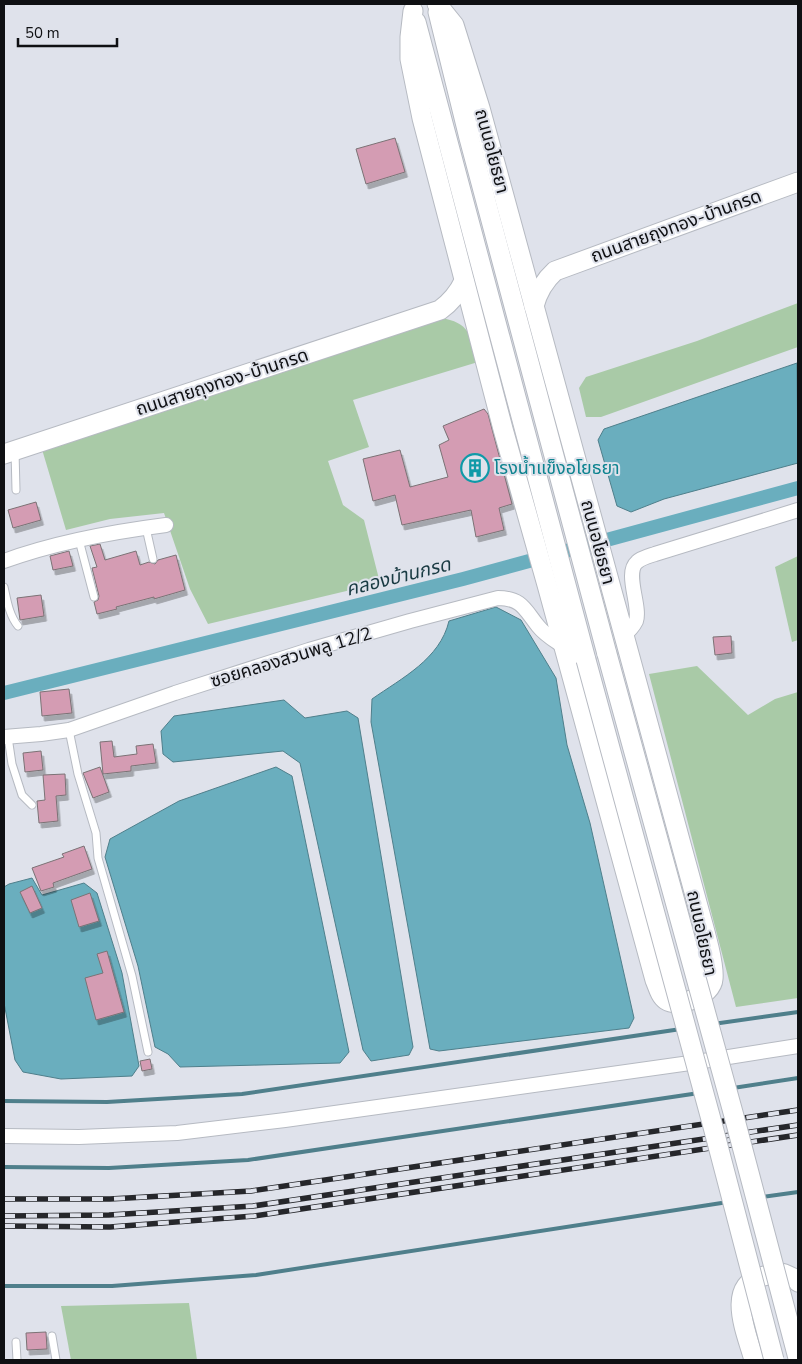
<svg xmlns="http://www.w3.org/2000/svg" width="802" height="1364" font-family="'Nunito Sans','Noto Sans Thai',sans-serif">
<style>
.green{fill:#a9caa7}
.water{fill:#6aaebe;stroke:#4f7f8b}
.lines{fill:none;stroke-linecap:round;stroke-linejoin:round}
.stream{stroke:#4f7f8b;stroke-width:4}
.canal{stroke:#6aaebe;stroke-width:14}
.building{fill:#d49cb3;stroke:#7b7275;filter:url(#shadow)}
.lane-casing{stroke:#b6bac2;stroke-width:9}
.street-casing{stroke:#b6bac2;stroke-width:16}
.secondary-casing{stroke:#b6bac2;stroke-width:21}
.lane{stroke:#fff;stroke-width:7}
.street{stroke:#fff;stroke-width:14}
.secondary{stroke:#fff;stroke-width:19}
.rail-casing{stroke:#26272b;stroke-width:5.5}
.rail{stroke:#dfe2eb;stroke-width:4;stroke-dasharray:11;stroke-linecap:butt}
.secondary-bridge-casing{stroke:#b6bac2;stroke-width:21;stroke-linecap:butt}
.secondary-bridge{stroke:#fff;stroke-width:19}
.labels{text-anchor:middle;stroke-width:4;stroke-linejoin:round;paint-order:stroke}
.street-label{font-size:18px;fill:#0f1013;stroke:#dfe2eb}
.culture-label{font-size:18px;fill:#0d838f;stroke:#dfe2eb;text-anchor:start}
.water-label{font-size:19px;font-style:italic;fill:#193a42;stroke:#dfe2eb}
</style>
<defs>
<filter id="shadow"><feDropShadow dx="2.5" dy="5" stdDeviation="0" flood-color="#0004"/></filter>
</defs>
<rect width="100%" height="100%" fill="#dfe2eb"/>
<g class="green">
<path d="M798,303V347L601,417H586L579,388L586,377L697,341Z"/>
<path d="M440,318C470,322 471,336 478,362L353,400L369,447L328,461L343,505L364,520L380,583L208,624L190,589L164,513L110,519L66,530L41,446Z"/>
<path d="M798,556V640L792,642L775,567Z"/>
<path d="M697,666L748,715L775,699L798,692V998L736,1007L649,674Z"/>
<path d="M189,1303L197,1360H71L61,1306Z"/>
</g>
<g class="water">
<path d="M797,363L798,463L664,499L631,512L617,506L598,440L604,429Z"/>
<path d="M496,607L521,620L556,678L567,745L590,823L634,1018L629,1028L439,1051L430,1049L371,722L372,699C402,678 440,659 449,621Z"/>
<path d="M284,700L305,718L347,711L358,718L413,1047L409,1055L371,1061L363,1050L300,763L283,751L173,762L163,754L161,731L174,716Z"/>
<path d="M276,767L292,776L349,1052L340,1063L180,1067L168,1054L155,1047L138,966L105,857L110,839L179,801Z"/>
<path d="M32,878L42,895L84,883L97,893L122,973L139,1066L132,1076L61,1079L23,1072L15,1060L4,1003V887L9,884Z"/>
</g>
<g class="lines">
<g class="stream">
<path d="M713,1024L798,1012"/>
<path d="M733,1088L798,1078"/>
<path d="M4,1101L107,1102L242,1094L681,1029"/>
<path d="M4,1167L109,1168L248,1160L699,1093"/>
<path d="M762,1197L798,1192"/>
<path d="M4,1286H112L256,1275L728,1202"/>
</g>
<path class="canal" d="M4,693L463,579L798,488"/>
</g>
<g class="building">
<path d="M395,138L405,172L366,184L356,149Z"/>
<path d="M484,409L488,414L512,504L499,508L504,530L476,537L471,510L402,525L395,495L373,501L363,459L400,450L410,487L448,477L439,445L449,440L443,426Z"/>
<path d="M36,502L41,520L13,528L8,510Z"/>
<path d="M100,544L105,560L136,551L140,565L149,562L155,564L158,560L176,555L185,590L154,599V597L116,607L117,609L97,614L94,602L98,600L99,596L92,568L97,567L90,546Z"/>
<path d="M69,551L73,566L53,570L50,556Z"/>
<path d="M41,595L44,616L20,620L17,598Z"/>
<path d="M731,636L732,653L715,655L713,637Z"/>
<path d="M69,689L72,713L42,716L40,692Z"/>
<path d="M112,741L114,757L137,754L136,746L153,744L156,763L131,766V771L103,774L100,742Z"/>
<path d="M41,751L43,770L25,772L23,753Z"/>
<path d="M100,767L109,792L93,798L83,773Z"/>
<path d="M65,774L66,795L56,796L58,821L39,823L37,801L45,800L43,775Z"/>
<path d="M84,846L92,869L53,883L54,887L41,891L32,868L64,857L62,854Z"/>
<path d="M32,886L42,908L30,913L20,892Z"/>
<path d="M90,893L99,921L79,927L71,900Z"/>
<path d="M107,951L124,1012L96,1020L85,978L103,973L97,954Z"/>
<path d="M150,1059L152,1069L142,1071L140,1061Z"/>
<path d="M46,1332L47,1349L27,1350L26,1333Z"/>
</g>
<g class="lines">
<defs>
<g id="lane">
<path d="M15,451L16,490"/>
<path d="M146,528L153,559"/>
<path d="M79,540L94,597"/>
<path d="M4,587C7,600 9,615 18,626"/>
<path d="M69,730L78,774L96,833L98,858L132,976L148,1052"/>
<path d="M8,737L12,764L22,795L32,805"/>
<path d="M52,1336L56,1360"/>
<path d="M16,1342L17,1360"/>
</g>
<g id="street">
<path d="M4,561C56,542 111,532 166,525"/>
<path d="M623,636C628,632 633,627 636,621C641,606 624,573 637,562C641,558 649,556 655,554L798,510"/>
<path d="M4,737L41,734L69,730L175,693L309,650L410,621L498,598C522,598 525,610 538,626C545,635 554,640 563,646"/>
<path d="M4,1136L79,1137L177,1133L285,1120L697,1062L798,1046"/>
</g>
<g id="secondary">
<path d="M413,11L410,37V59L422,118L503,429L547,585L655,980C658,987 660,996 666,1000C680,1009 712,995 713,979C715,962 701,918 696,899L480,108L454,25L437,4"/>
<path d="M438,12L469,138L607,654"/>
<path d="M416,22L586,660"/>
<path d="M534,306C538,291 544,281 555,271L798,182"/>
<path d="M4,454L440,310C451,302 458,294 464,281"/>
<path d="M754,1360C747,1334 724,1284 764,1276C782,1272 781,1271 797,1280L798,1282"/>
</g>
</defs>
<use href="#lane" class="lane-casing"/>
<use href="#street" class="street-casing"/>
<use href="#secondary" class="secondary-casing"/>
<use href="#lane" class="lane"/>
<use href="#street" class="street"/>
<use href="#secondary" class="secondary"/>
<defs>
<g id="rail">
<path d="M4,1199H110L251,1191L798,1110"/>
<path d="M4,1216L109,1215L253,1206L798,1125"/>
<path d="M4,1226L110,1227L254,1216L798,1135"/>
</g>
</defs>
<use href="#rail" class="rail-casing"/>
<use href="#rail" class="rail"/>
<defs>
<g id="secondary-bridge">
<path d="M607,654L734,1116L798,1358"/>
<path d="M586,660L712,1123L774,1360"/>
</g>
</defs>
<use href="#secondary-bridge" class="secondary-bridge-casing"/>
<use href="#secondary-bridge" class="secondary-bridge"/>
</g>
<defs>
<symbol id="building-ring" viewBox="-11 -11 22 22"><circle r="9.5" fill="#dfe2eb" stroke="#0f9aa8" stroke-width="1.5"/><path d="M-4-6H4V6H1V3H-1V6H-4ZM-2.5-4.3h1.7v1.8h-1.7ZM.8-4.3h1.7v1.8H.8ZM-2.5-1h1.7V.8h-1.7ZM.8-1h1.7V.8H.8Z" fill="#0f9aa8"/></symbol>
</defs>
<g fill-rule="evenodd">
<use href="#building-ring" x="459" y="452" width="32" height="32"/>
</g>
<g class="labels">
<g class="street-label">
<text transform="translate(492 151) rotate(75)" y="6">ถนนอโยธยา</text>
<text transform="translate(676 226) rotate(-20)" y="6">ถนนสายถุงทอง-บ้านกรด</text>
<text transform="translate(222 382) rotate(-18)" y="6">ถนนสายถุงทอง-บ้านกรด</text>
<text transform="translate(598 542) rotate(75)" y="6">ถนนอโยธยา</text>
<text transform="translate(291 657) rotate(-17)" y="6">ซอยคลองสวนพลู 12/2</text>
<text transform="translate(702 933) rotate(78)" y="6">ถนนอโยธยา</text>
</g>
<g class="culture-label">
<text x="494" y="474">โรงน้ำแข็งอโยธยา</text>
</g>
<g class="water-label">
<text transform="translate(398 576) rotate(-14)" y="7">คลองบ้านกรด</text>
</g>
</g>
<rect width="802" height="1364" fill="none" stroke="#0f1013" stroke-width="10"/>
<path d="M18 38v8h99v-8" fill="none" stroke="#0f1013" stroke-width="2.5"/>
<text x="25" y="38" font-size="15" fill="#0f1013" stroke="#dfe2eb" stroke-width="4" paint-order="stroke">50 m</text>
</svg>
